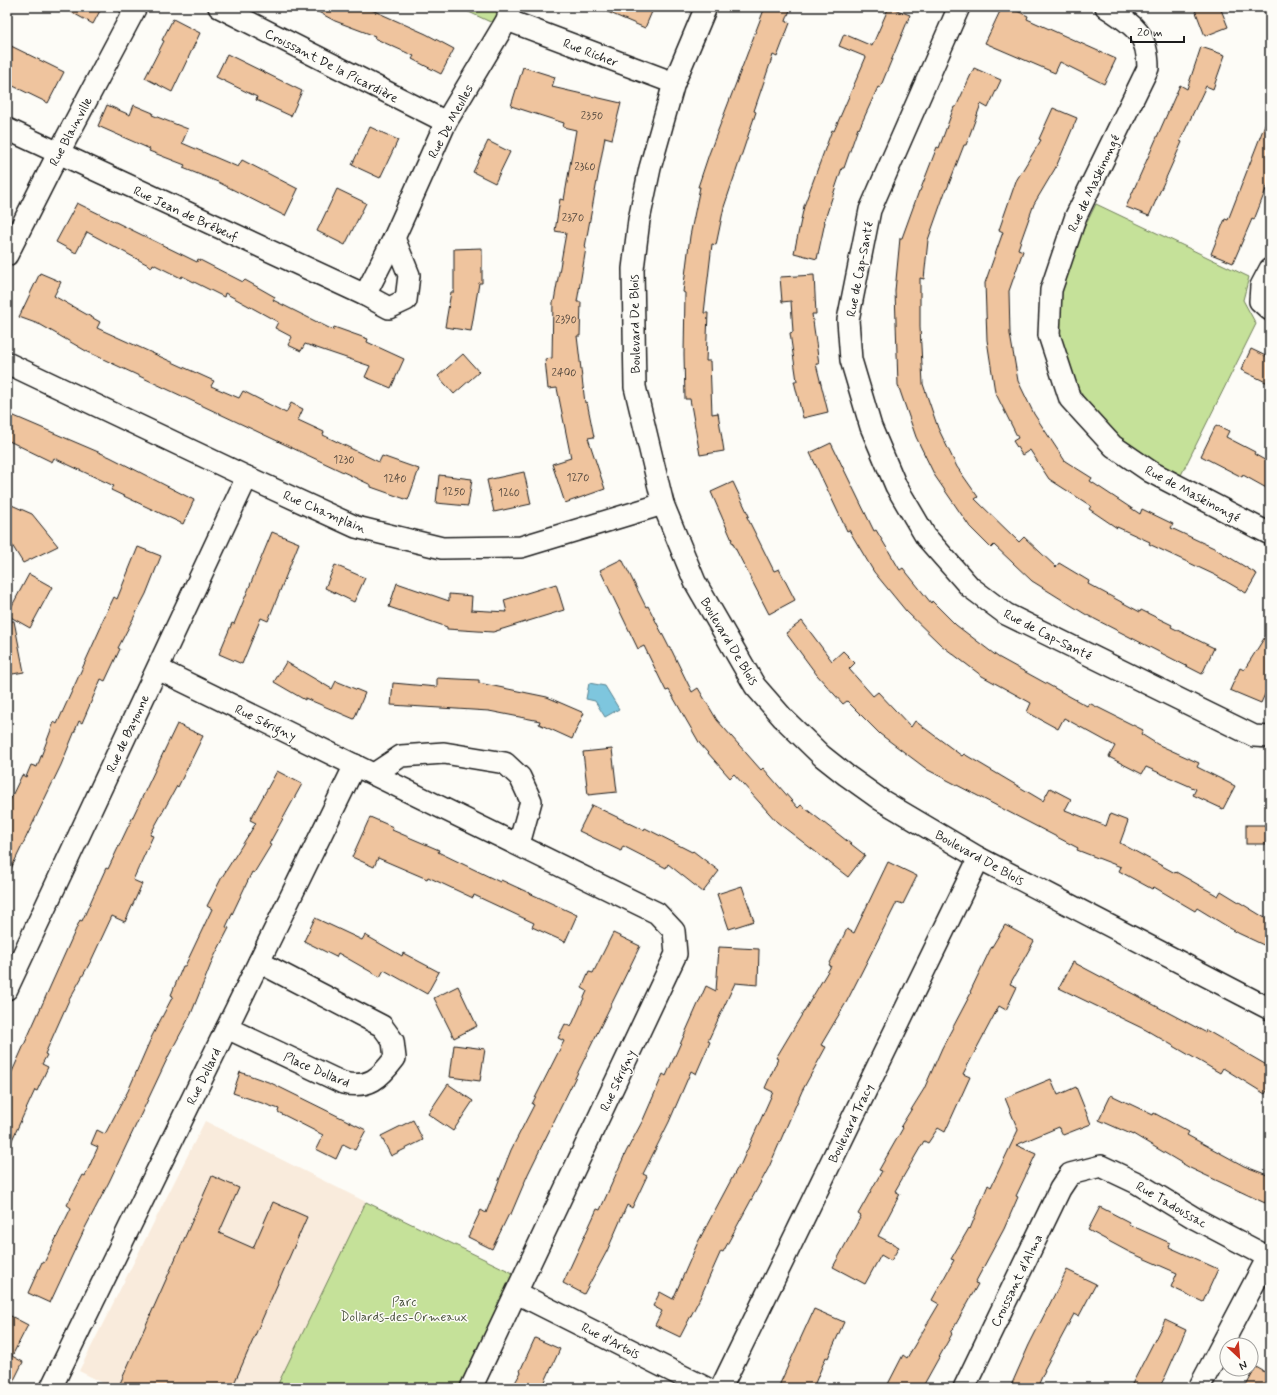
<svg xmlns="http://www.w3.org/2000/svg" width="1277" height="1395" font-family="Mynerve,sans-serif">
<style>
.built{fill:#f9ebdc}
.green{fill:#c5e199;stroke:#707e5a}
.water{fill:#7ec6de;stroke:#578290}
.building{fill:#efc49e;stroke:#1c1c1c}
.lines{fill:none;stroke-linecap:round;stroke-linejoin:round}
.street-casing{stroke:#1c1c1c;stroke-width:24}
.street{stroke:#fdfcf7;stroke-width:21}
.labels{text-anchor:middle;stroke-width:3;stroke-linejoin:round;paint-order:stroke}
.number-label{font-size:11px;fill:#51463c}
.street-label{font-size:13px;fill:#1c1c1c;stroke:#fdfcf7}
.park-label{font-size:13px;fill:#4f5742;stroke:#fdfcf7}
</style>
<rect width="100%" height="100%" fill="#fdfcf7"/>
<filter id="ink" filterUnits="userSpaceOnUse"><feTurbulence type="fractalNoise" baseFrequency=".025" numOctaves="2"/><feDisplacementMap in="SourceGraphic" scale="8" xChannelSelector="R" yChannelSelector="G"/><feConvolveMatrix kernelMatrix="1 2 1 2 8 2 1 2 1" color-interpolation-filters="sRGB"/></filter>
<g filter="url(#ink)">
<path class="built" d="M205,1121L366,1202L276,1388H113L79,1371Z"/>
<g class="green">
<path d="M458,7H502L499,26Z"/>
<path d="M1096,204L1249,277L1243,300L1256,324L1181,475C1164,466 1145,458 1130,447C1075,405 1046,342 1066,274C1073,249 1085,226 1096,204Z"/>
<path d="M366,1202L515,1274L460,1388H276Z"/>
</g>
<path class="water" d="M589,683L605,686L619,709L605,717L595,701L586,699Z"/>
<g class="building">
<path d="M62,7H102L93,24Z"/>
<path d="M309,7H373L372,10L426,34L454,49L441,74L412,59L414,56L374,38L375,36L335,21Z"/>
<path d="M596,7H654L645,28Z"/>
<path d="M765,7H791L786,21L790,23L777,57L773,55L754,111L756,112L724,207L716,245L712,244L704,313H708L706,361H710L712,414L718,413L724,451L700,455L690,399H685L684,354L685,293L683,292L690,236L700,187H698L709,154Z"/>
<path d="M889,7L910,15L880,88L878,87L859,129L858,128L844,168H842L824,222H825L817,259L794,253L804,206L815,176L832,130L834,131L866,57L839,46L844,34L872,46Z"/>
<path d="M1002,7H1008L1028,16L1027,19L1116,59L1104,84L1060,62L1055,73L985,43Z"/>
<path d="M1194,7H1220L1228,27L1205,36Z"/>
<path d="M173,19L200,33L172,92L145,78L164,41L162,40Z"/>
<path d="M7,44L64,72L48,103L7,83Z"/>
<path d="M1201,47L1225,55L1213,89L1206,86L1180,141L1182,142L1149,216L1126,207L1180,85L1187,89Z"/>
<path d="M227,54L302,91L291,116L256,100L257,97L216,77Z"/>
<path d="M523,67L555,77L552,87L621,103L612,139L605,137L585,247L586,248L577,302H581L580,336H577L585,403L587,402L594,437L588,438L605,489L565,503L552,464L571,458L557,388L548,389L545,359L552,358L553,301H554L566,233L555,231L560,199L564,200L576,130L563,127L564,123L511,106Z"/>
<path d="M974,68L1001,80L988,108L981,104L966,145H964L947,189H946L928,240L924,279L920,278V327L923,384L938,428L957,467L978,497L975,499L1019,542L1024,537L1056,567L1059,563L1089,581L1088,584L1140,612L1141,610L1172,625L1171,627L1214,648L1202,674L1085,614L1032,581L994,545L991,548L970,527L935,476L916,437L898,385L895,291L900,238H902L919,191H920L937,147L939,148L954,107H956Z"/>
<path d="M107,105L130,115L134,105L153,113L152,115L188,129L182,143L238,167L242,160L298,189L285,216L218,182L183,168L185,165L149,151L150,149L98,126Z"/>
<path d="M1053,108L1077,118L1056,167L1034,204L1018,249L1023,251L1009,291L1010,334L1018,381L1034,414L1065,461L1092,478L1090,481L1140,514L1142,509L1173,524L1171,528L1214,548L1257,574L1246,593L1215,575L1149,544L1150,542L1117,527V528L1089,509L1091,506L1049,479L1030,450L1022,455L1013,441L1018,438L995,392L987,340L985,283L1003,232L999,230L1016,181L1041,140L1039,139Z"/>
<path d="M1269,114L1270,179L1254,220L1252,219L1233,263L1211,254L1225,219L1228,220Z"/>
<path d="M370,127L398,140L380,178L352,165Z"/>
<path d="M488,141L510,152L495,183L473,172Z"/>
<path d="M337,189L366,203L345,245L317,231Z"/>
<path d="M77,203L197,262L198,259L243,282L245,280L275,297L273,300L333,330L334,327L368,339L367,342L404,359L391,388L365,377L370,366L305,344L301,351L288,345L292,337L275,328L278,322L225,293L224,297L182,276L181,278L153,264L152,267L87,232L76,253L56,242Z"/>
<path d="M482,248V283H479L471,331L445,327L451,292H454V249Z"/>
<path d="M40,273L61,282L54,296L100,322L97,328L214,381L211,386L239,398L243,391L286,413L291,403L303,409L298,420L324,432L323,435L379,462L382,456L419,469L408,500L371,487V485L86,351L41,325L19,317Z"/>
<path d="M814,275L816,314H812L819,364H816L828,412L803,418L794,381H797L790,333L793,332L791,301L782,302L780,277Z"/>
<path d="M1251,349L1270,358V384L1241,370Z"/>
<path d="M463,354L479,372L454,394L438,376Z"/>
<path d="M7,413L110,457L194,500L183,524L111,490L114,486L54,458L52,462L7,440Z"/>
<path d="M1216,425L1229,431L1226,437L1255,452L1254,454L1270,463V490L1243,475L1242,477L1201,456Z"/>
<path d="M831,443L874,531L876,530L900,570L903,568L931,603L932,601L956,625L998,657L1087,706L1089,703L1143,730L1141,734L1157,744L1199,763L1197,767L1235,786L1223,809L1193,795L1196,789L1146,767L1142,774L1109,757L1115,746L1064,718L1058,729L1027,712L1031,703L982,676L941,645L906,611L874,572L849,530L847,531L810,453Z"/>
<path d="M524,472L531,504L494,512L487,480Z"/>
<path d="M439,475L472,479L468,506L436,503Z"/>
<path d="M733,482L749,516L747,517L774,571L779,569L795,600L769,614L731,540H732L711,492Z"/>
<path d="M7,503L32,514L58,546L23,563L7,537Z"/>
<path d="M272,532L299,543L268,621L261,618L242,664L219,654L232,623L234,624Z"/>
<path d="M138,547L161,556L146,594L118,648L120,649L105,681L101,679L82,723L79,721L61,765L7,877V806L22,775L26,777L31,765L37,767L54,722L57,724L101,627L100,626L114,597L117,599Z"/>
<path d="M622,559L646,607L648,606L670,649H671L692,692L698,688L717,720L761,770L763,768L798,808L801,805L865,855L848,877L777,822L734,774L730,778L700,744L669,690L666,691L644,646L638,649L600,570Z"/>
<path d="M335,565L365,578L354,602L325,588Z"/>
<path d="M29,574L52,587L30,628L7,615Z"/>
<path d="M397,583L449,601V594L472,596L471,610L507,612L504,600L556,584L564,610L493,632L447,629V627L389,607Z"/>
<path d="M7,621H14L24,672L7,675Z"/>
<path d="M802,621L832,661L843,651L855,663L849,669L873,696L878,692L911,727L915,721L962,756L964,754L1043,801L1050,788L1071,799L1065,810L1106,826L1110,814L1128,821L1120,843L1175,873L1176,872L1218,896L1221,891L1270,921V948L1238,933L1197,908L1195,911L1154,887L1152,889L1119,871L1121,867L1077,850L1078,848L928,770L880,734L847,701L843,704L817,675L786,633Z"/>
<path d="M1270,629V683L1261,703L1230,690L1240,668L1244,670Z"/>
<path d="M286,662L332,689L336,681L365,693L354,719L305,698V700L274,682Z"/>
<path d="M437,678L479,680V683L547,697L584,713L572,739L539,724L540,721L489,711L391,705L393,683L437,687Z"/>
<path d="M177,724L203,736L178,787L177,786L150,835L153,836L133,880L142,884L125,922L112,916L91,961L69,1000L45,1054L47,1055L42,1064L48,1067L37,1091L35,1090L7,1151V1083L80,920L82,921L106,868L108,869Z"/>
<path d="M612,749L617,792L588,795L583,752Z"/>
<path d="M277,771L302,784L269,844L271,845L254,873L252,872L226,927L229,928L213,959L191,1014L169,1055L109,1182L85,1228L50,1303L28,1293L42,1262L44,1263L71,1208L67,1205L83,1175L85,1176L98,1147L91,1144L97,1130L105,1134L128,1091L152,1036L173,996L171,995L183,966H185L212,909L207,906L222,877L256,823L250,820Z"/>
<path d="M592,805L644,830L645,828L692,852L693,851L719,871L703,892L668,864L666,868L623,846L621,851L579,831Z"/>
<path d="M370,817L393,827L392,830L439,850L438,852L500,882L501,880L577,915L565,942L532,927L534,923L474,895L473,898L428,877L427,879L378,858L374,867L352,857Z"/>
<rect x="1246" y="825" width="24" height="19"/>
<path d="M888,862L917,876L903,904L897,902L847,1001L821,1045L826,1047L802,1091L769,1167L723,1252L721,1251L700,1298L680,1337L655,1325L662,1311L653,1306L660,1292L673,1299L698,1242L739,1165L740,1166L773,1092L765,1088L778,1059L776,1058L831,966L829,965L847,929L854,933Z"/>
<path d="M742,886L754,921L729,929L717,894Z"/>
<path d="M315,918L362,940L365,935L402,956L403,953L439,972L427,994L384,970L380,977L338,953L336,957L304,941Z"/>
<path d="M1005,925L1034,941L1010,984L1017,987L1006,1010L999,1006L963,1074L970,1077L945,1132L938,1128L928,1143L924,1141L895,1191L900,1194L878,1236L899,1247L891,1261L881,1255L865,1284L833,1267L861,1216L858,1214L882,1171L879,1170L903,1128L901,1126L924,1089L942,1048L971,993L970,992L990,950Z"/>
<path d="M613,933L640,946L528,1174L511,1214H509L492,1249L468,1237L481,1210L486,1213L511,1150L534,1105L532,1104L564,1041L558,1038L565,1024L571,1027L587,991L582,988L589,972L593,973Z"/>
<path d="M719,947L759,949L758,985L735,983L708,1041L710,1042L696,1074L691,1071L669,1122L643,1174L647,1176L632,1208L627,1205L607,1251L584,1294L563,1283L597,1209L600,1210L626,1152L643,1120L663,1074L666,1076L706,986L716,991Z"/>
<path d="M1073,962L1205,1032L1206,1030L1270,1067V1086L1265,1094L1223,1068L1220,1073L1146,1030L1059,988Z"/>
<path d="M458,986L477,1026L454,1038L434,998Z"/>
<path d="M454,1045L485,1049L480,1081L450,1077Z"/>
<path d="M240,1072L271,1083L366,1130L355,1150L343,1144L336,1159L316,1149L323,1135L278,1112L279,1109L233,1093Z"/>
<path d="M1051,1079L1058,1095L1076,1087L1091,1124L1063,1135L1059,1127L1016,1145L1036,1154L1016,1196L1018,1197L1004,1229L975,1283L978,1284L951,1333L952,1334L922,1388H886L903,1355L907,1358L939,1304L932,1300L954,1260L951,1259L969,1228L970,1229L988,1185L991,1187L1018,1130L1005,1098Z"/>
<path d="M448,1084L473,1101L453,1131L428,1114Z"/>
<path d="M1111,1095L1153,1115L1154,1113L1189,1132L1187,1135L1244,1166L1270,1176V1192L1265,1203L1190,1168L1133,1134V1135L1099,1120Z"/>
<path d="M413,1120L423,1140L391,1156L381,1136Z"/>
<path d="M212,1176L239,1188L219,1233L253,1248L273,1202L307,1217L232,1388H118Z"/>
<path d="M1100,1207L1129,1222L1128,1224L1170,1243L1169,1247L1218,1269L1203,1302L1171,1287L1177,1273L1129,1252L1088,1230Z"/>
<path d="M1067,1270L1096,1284L1079,1316L1074,1314L1044,1370H1045L1037,1388H1010L1029,1345Z"/>
<path d="M814,1309L844,1322L828,1358L826,1357L813,1388H778Z"/>
<path d="M7,1314L28,1325L12,1356L23,1362L10,1388H7Z"/>
<path d="M1165,1320L1186,1330L1166,1375L1159,1388H1130Z"/>
<path d="M535,1338L560,1349L542,1388H512L521,1372L520,1371Z"/>
<path d="M1256,1367L1270,1375V1388H1245Z"/>
</g>
<g class="lines">
<defs>
<g id="street">
<path d="M219,7L446,122"/>
<path d="M706,7L674,83L650,168L639,220L633,269L635,387L663,504L695,582L755,686L783,718L822,756L846,775L881,800L979,858L1270,1009"/>
<path d="M959,7L870,210L848,320L851,360L871,427L896,486L926,537L970,587L1006,614L1254,736L1270,737"/>
<path d="M1106,7C1133,25 1148,33 1148,68L1076,216L1051,290L1049,335L1070,399L1113,446L1151,472L1270,534"/>
<path d="M507,20L674,83"/>
<path d="M7,129L365,295L389,308L406,300L409,275L394,238"/>
<path d="M7,255L58,154L136,7"/>
<path d="M1270,269L1261,286L1260,301L1270,310"/>
<path d="M365,295L394,238L446,122L507,20L510,7"/>
<path d="M7,363L247,477L356,527L442,548L521,547L663,504"/>
<path d="M158,669L657,913L674,931L676,954L471,1388"/>
<path d="M374,774L401,756L444,753L505,763L520,777L531,801L519,844"/>
<path d="M7,989L247,477"/>
<path d="M227,1028L343,1083C369,1089 380,1078 395,1058L393,1041L382,1026L259,962"/>
<path d="M517,1293L706,1388"/>
<path d="M51,1388L355,765"/>
<path d="M721,1388L979,858"/>
<path d="M964,1388L1060,1189L1070,1174L1101,1166L1137,1183L1196,1219L1270,1258"/>
<path d="M1199,1388L1268,1257"/>
</g>
</defs>
<use href="#street" class="street-casing"/>
<use href="#street" class="street"/>
</g>
</g>
<g class="labels">
<g class="number-label">
<text x="592" y="119">2350</text>
<text x="585" y="170">2360</text>
<text x="573" y="221">2370</text>
<text x="566" y="323">2390</text>
<text x="564" y="376">2400</text>
<text x="344" y="463">1230</text>
<text x="578" y="481">1270</text>
<text x="395" y="482">1240</text>
<text x="454" y="495">1250</text>
<text x="509" y="496">1260</text>
</g>
<g class="street-label">
<text transform="translate(591 52) rotate(21)" y="5">Rue Richer</text>
<text transform="translate(332 65) rotate(27)" y="5">Croissant De la Picardière</text>
<text transform="translate(450 121) rotate(-62)" y="5">Rue De Meulles</text>
<text transform="translate(70 131) rotate(-62)" y="5">Rue Blainville</text>
<text transform="translate(1093 183) rotate(-65)" y="5">Rue de Maskinongé</text>
<text transform="translate(186 213) rotate(25)" y="5">Rue Jean de Brébeuf</text>
<text transform="translate(859 269) rotate(-79)" y="5">Rue de Cap-Santé</text>
<text transform="translate(634 324) rotate(-91)" y="5">Boulevard De Blois</text>
<text transform="translate(1193 493) rotate(28)" y="5">Rue de Maskinongé</text>
<text transform="translate(325 511) rotate(23)" y="5">Rue Champlain</text>
<text transform="translate(1048 634) rotate(27)" y="5">Rue de Cap-Santé</text>
<text transform="translate(730 641) rotate(59)" y="5">Boulevard De Blois</text>
<text transform="translate(266 722) rotate(26)" y="5">Rue Sérigny</text>
<text transform="translate(127 733) rotate(-65)" y="5">Rue de Bayonne</text>
<text transform="translate(980 857) rotate(29)" y="5">Boulevard De Blois</text>
<text transform="translate(317 1069) rotate(23)" y="5">Place Dollard</text>
<text transform="translate(203 1076) rotate(-64)" y="5">Rue Dollard</text>
<text transform="translate(617 1080) rotate(-65)" y="5">Rue Sérigny</text>
<text transform="translate(850 1123) rotate(-64)" y="5">Boulevard Tracy</text>
<text transform="translate(1172 1204) rotate(30)" y="5">Rue Tadoussac</text>
<text transform="translate(1016 1280) rotate(-64)" y="5">Croissant d'Alma</text>
<text transform="translate(611 1340) rotate(27)" y="5">Rue d'Artois</text>
</g>
<g class="park-label">
<text x="404" y="1306">Parc<tspan x="404" dy="15">Dollards-des-Ormeaux</tspan></text>
</g>
</g>
<rect width="1277" height="1395" fill="none" stroke="#fdfcf7" stroke-width="24"/>
<rect x="12" y="12" width="1253" height="1371" fill="none" stroke="#1c1c1c" stroke-width="1.5" filter="url(#ink)"/>
<g transform="translate(1239 1357) rotate(154)"><circle r="19" fill="#fdfcf7" stroke="#a3a29f"/>
<path d="M0-3L7 15L0 10L-7 15Z" fill="#c8321e"/>
<text y="-6" font-size="11" font-weight="bold" text-anchor="middle" fill="#1c1c1c">N</text>
</g>
<path d="M1131 36v6h53v-6" fill="none" stroke="#1c1c1c" stroke-width="2"/>
<text x="1137" y="36" font-size="12" fill="#1c1c1c" stroke="#fdfcf7" stroke-width="3" paint-order="stroke">20 m</text>
</svg>
